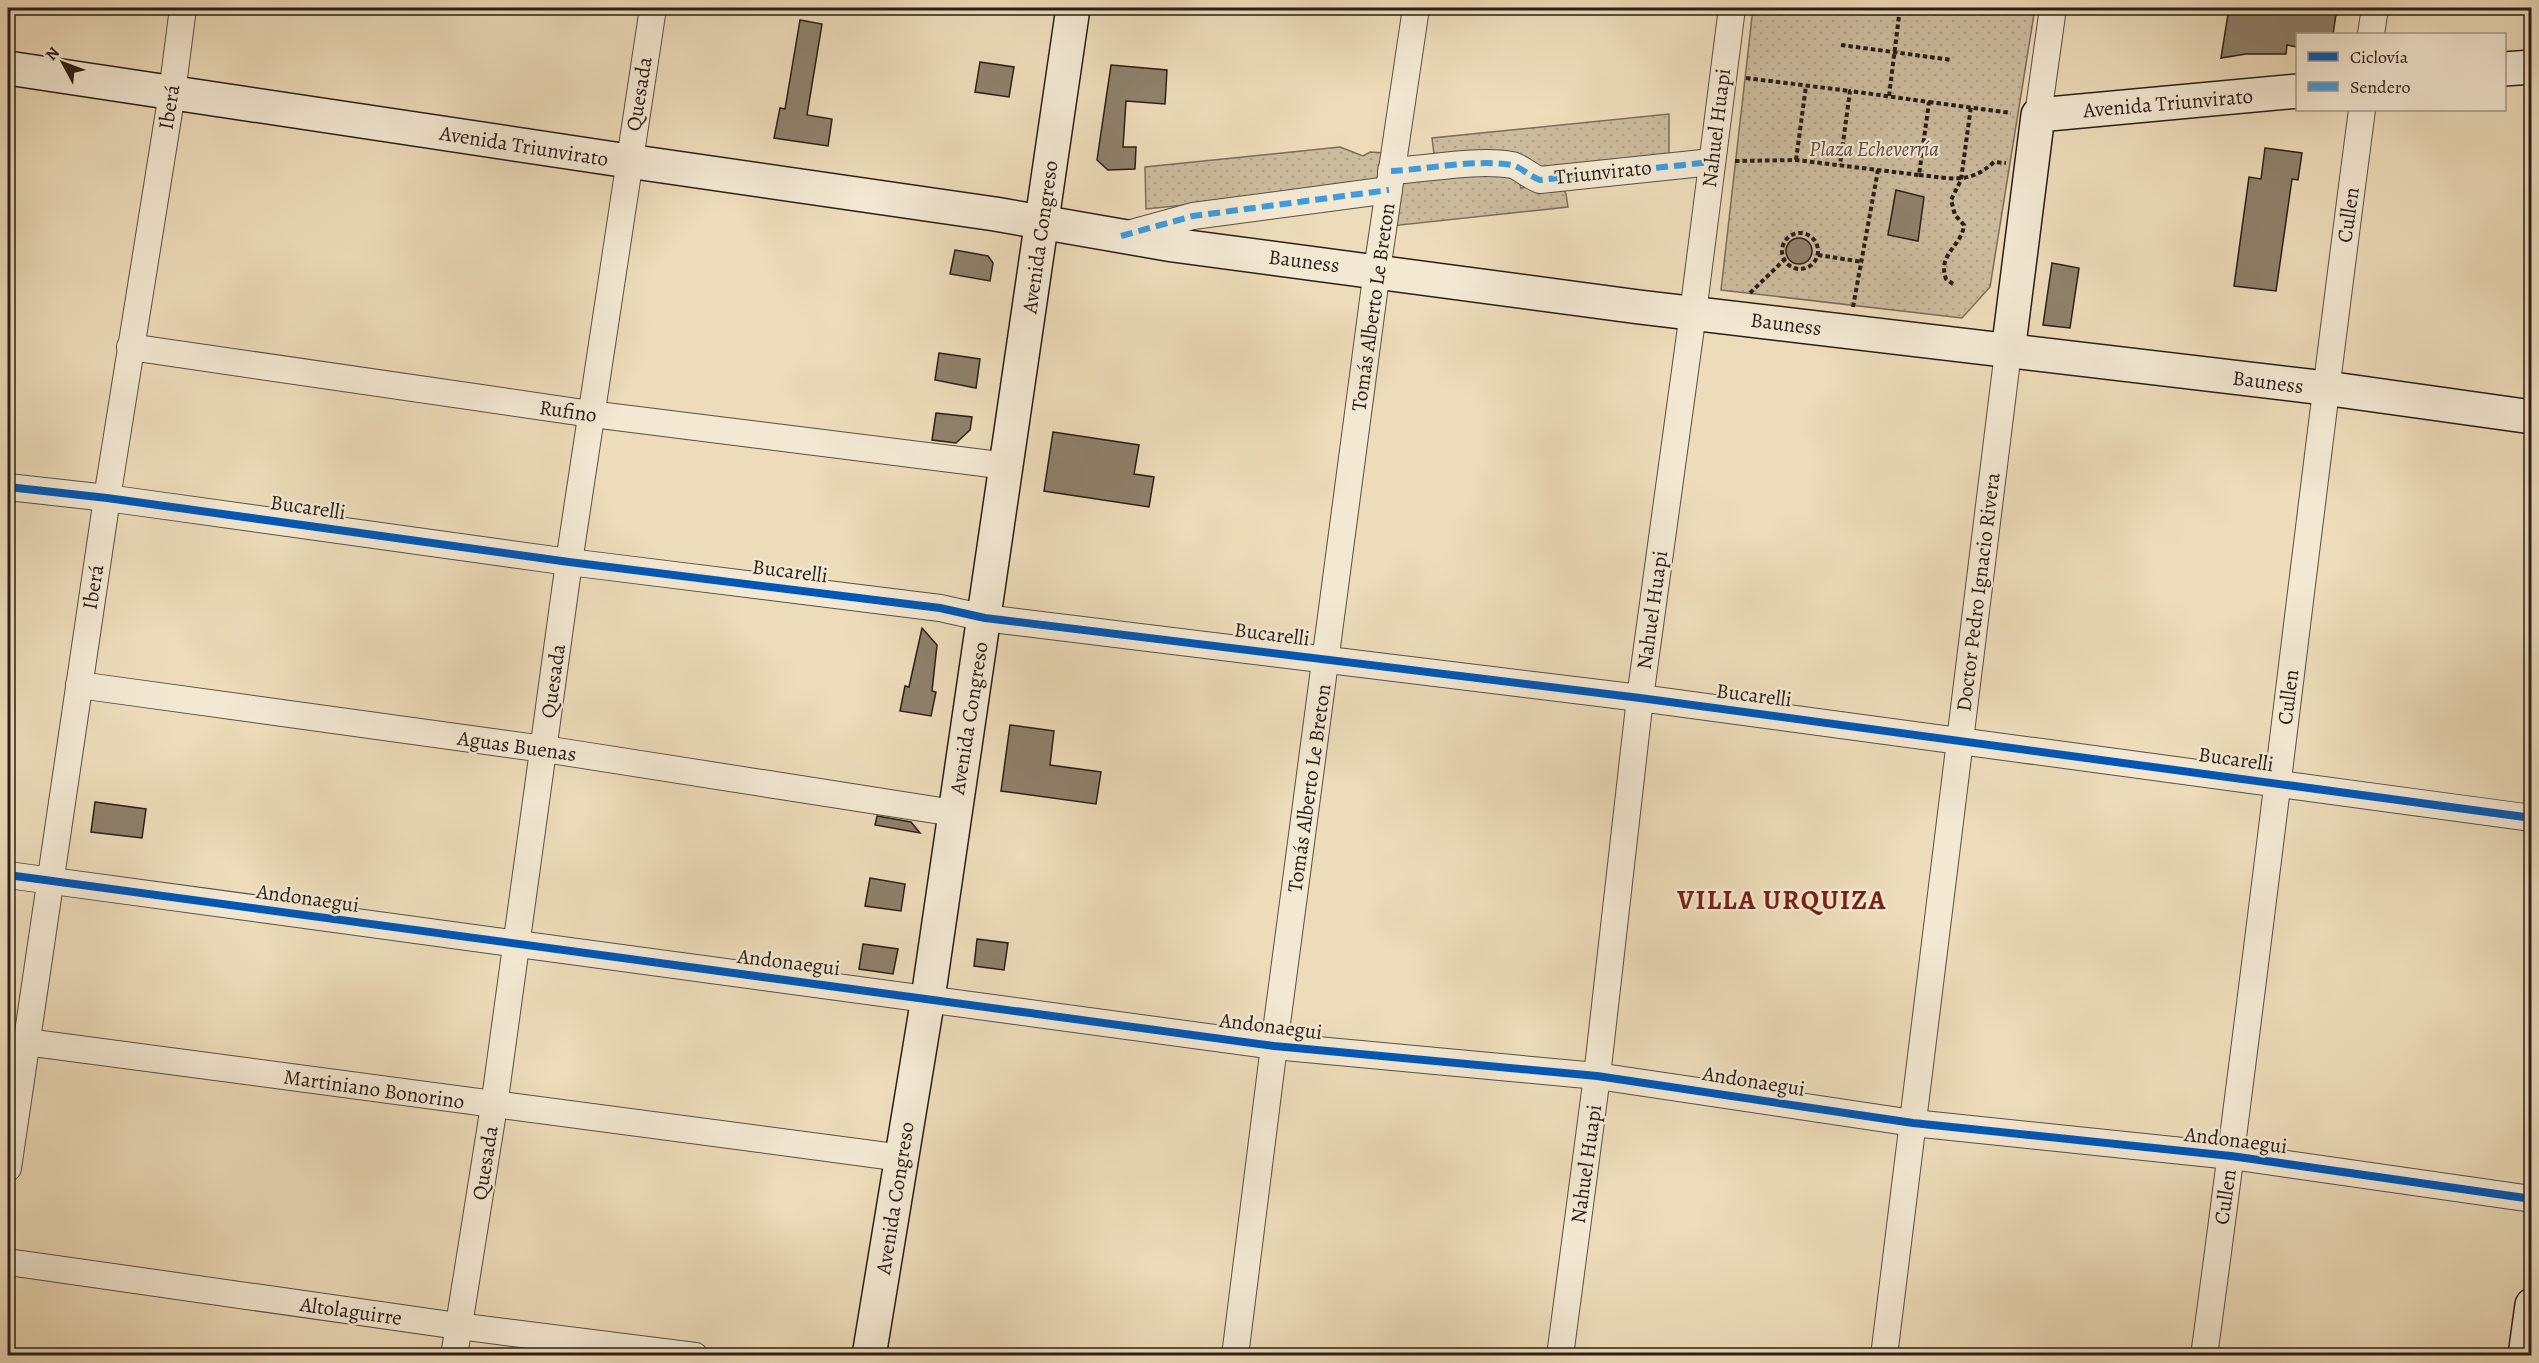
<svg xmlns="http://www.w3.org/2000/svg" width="2539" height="1363" font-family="Alegreya,serif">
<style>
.park{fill:url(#park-dots);stroke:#7b6d5a;stroke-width:1.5}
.building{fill:#8f816b;stroke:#2b1e16;stroke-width:1.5}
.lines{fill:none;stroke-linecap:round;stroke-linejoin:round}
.street-casing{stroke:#5b4e3f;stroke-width:28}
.secondary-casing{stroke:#2b1e16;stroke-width:36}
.path{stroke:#2b1e16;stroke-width:4;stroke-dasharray:4.5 3;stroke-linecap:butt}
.street{stroke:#f3e8d2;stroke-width:26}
.secondary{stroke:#f3e8d2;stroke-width:33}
.quiet{stroke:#3d9bdf;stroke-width:6;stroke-dasharray:12 6;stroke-linecap:butt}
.cycleway-casing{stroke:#f3e8d2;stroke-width:11}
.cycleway{stroke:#0057b8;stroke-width:8}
.labels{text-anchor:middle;stroke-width:4.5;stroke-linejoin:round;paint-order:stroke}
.street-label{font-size:21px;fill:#2b1e16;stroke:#f3e8d2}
.park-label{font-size:21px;font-style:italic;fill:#5b4d3e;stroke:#f3e8d2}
.district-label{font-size:27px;font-weight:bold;letter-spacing:1.5px;fill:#7a1f14;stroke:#f3e8d2}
</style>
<defs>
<pattern id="park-dots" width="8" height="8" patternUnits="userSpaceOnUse" patternTransform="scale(1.5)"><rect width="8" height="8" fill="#cbbc9d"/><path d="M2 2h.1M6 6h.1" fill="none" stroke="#aea186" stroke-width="1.8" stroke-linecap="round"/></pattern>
</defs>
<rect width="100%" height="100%" fill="#ecdcb9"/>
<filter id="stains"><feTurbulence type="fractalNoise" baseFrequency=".00333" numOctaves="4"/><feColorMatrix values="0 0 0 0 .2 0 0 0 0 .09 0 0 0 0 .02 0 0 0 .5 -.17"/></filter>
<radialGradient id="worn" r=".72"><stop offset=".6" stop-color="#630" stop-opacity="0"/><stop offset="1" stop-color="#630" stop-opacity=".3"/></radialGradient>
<g class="park">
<path d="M1753,8H2035L1990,287L1962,318L1721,290Z"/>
<path d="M1669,114V155L1542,170L1435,162L1432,138Z"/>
<path d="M1340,147L1363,156L1370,152L1385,153L1384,169L1374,186L1146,209L1145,167Z"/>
<path d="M1516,173L1521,188L1560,183L1566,194L1568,207L1391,226L1400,184L1409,178Z"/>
</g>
<g class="building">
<path d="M2229,8H2337L2333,34H2298L2297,47L2287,45L2286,54H2246L2221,58Z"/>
<path d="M800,20L822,24L807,115L832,119L828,146L774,138L780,108L785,109Z"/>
<path d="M980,62L1014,67L1009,97L975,92Z"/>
<path d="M1111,65L1167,70L1165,104L1126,101L1123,147H1136L1135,169L1108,170L1097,160Z"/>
<path d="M2265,148L2302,153L2298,180L2292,179L2276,291L2234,286L2249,177L2261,179Z"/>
<path d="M1896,190L1924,197L1918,241L1888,235Z"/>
<circle cx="1799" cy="251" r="13"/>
<path d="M955,250L988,256L993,263L990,281L950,274Z"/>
<path d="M2052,263L2079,268L2070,328L2043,325Z"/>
<path d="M939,353L980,359L976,388L935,380Z"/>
<path d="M936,413L972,417L970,430L956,443L932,440Z"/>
<path d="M1053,432L1139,445L1134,474L1154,477L1149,507L1044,491Z"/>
<path d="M922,628L937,645L932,691L936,692L931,716L900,711L905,686L909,687Z"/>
<path d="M1010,725L1054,731L1050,765L1101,772L1096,804L1001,791Z"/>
<path d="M95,802L146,809L142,838L91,832Z"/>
<path d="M877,816L911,822L920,833L875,825Z"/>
<path d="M870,878L905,884L901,911L865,906Z"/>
<path d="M977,939L1008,943L1004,970L974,966Z"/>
<path d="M863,944L898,949L893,974L859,969Z"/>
</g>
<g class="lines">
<defs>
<g id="street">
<path d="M2371,34L2375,8"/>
<path d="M2038,115L2053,8"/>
<path d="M1391,171C1429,169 1475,159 1512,165C1519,166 1529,176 1540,180L1712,162"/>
<path d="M1124,235L1193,216L1389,190"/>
<path d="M130,347L591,414L1007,466"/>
<path d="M8,487L107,498L569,562L940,608L985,618L1640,698L2532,818"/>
<path d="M79,685L544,749L954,813"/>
<path d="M8,875L1274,1046L1597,1076L1913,1123L2231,1156L2532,1199"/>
<path d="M26,1042L902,1158"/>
<path d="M8,1168L107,498L172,93L183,8"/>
<path d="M8,1262L458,1326L695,1356"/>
<path d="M454,1356L494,1106L569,562L653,8"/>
<path d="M1235,1356L1274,1046L1377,270L1416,8"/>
<path d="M1560,1356L1597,1076L1640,698L1693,313L1732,8"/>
<path d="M1884,1356L2008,352"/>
<path d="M2204,1356C2261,941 2307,525 2362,110"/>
</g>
<g id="secondary">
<path d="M8,68L628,161L995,214L1173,245L1639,307L2325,388L2532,417"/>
<path d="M2504,69L2532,67"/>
<path d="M2008,352L2038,115L2298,91"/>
<path d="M869,1356L928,998L1073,8"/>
<path d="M2525,1356L2532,1305"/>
</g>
</defs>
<use href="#street" class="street-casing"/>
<use href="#secondary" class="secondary-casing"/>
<g class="path">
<path d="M1841,45L1952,60"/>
<path d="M1746,78L1850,91"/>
<path d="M1889,96L1900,8"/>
<path d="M1929,102L2011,113"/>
<path d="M1796,160L1806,86"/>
<path d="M1735,161L1796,160L1919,175L1929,102L1850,91L1840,165"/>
<path d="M1919,175C1950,178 1969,185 1994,162L2006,163"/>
<circle cx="1800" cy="251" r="18"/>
<path d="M1818,255L1863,262"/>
<path d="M1953,284L1946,279C1937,254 1962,246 1964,225L1955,215L1951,200L1961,180L1971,106"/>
<path d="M1750,293L1784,260"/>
<path d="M1853,307L1878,170"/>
</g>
<use href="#street" class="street"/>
<use href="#secondary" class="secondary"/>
<g class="quiet">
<path d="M1391,171C1429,169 1475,159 1512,165C1519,166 1529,176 1540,180L1712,162"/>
<path d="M1121,236L1193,216L1389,190"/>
</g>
<defs>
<g id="cycleway">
<path d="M8,487L107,498L569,562L940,608L985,618L1640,698L2532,818"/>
<path d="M8,875L1274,1046L1597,1076L1913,1123L2231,1156L2532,1199"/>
</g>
</defs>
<use href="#cycleway" class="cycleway-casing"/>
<use href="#cycleway" class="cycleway"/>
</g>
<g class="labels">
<g class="street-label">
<text transform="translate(639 94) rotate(-81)" y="7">Quesada</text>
<text transform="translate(2168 103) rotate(-5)" y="7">Avenida Triunvirato</text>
<text transform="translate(169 107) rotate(-81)" y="7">Iberá</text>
<text transform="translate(1716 128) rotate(-83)" y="7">Nahuel Huapi</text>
<text transform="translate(524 146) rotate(9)" y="7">Avenida Triunvirato</text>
<text transform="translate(1603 172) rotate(-6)" y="7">Triunvirato</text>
<text transform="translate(2348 215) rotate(-82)" y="7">Cullen</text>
<text transform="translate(1040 237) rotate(-82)" y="7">Avenida Congreso</text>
<text transform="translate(1304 261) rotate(7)" y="7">Bauness</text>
<text transform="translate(1373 307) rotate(-82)" y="7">Tomás Alberto Le Breton</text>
<text transform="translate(1786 324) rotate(7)" y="7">Bauness</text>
<text transform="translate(2268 382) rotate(7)" y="7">Bauness</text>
<text transform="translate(568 411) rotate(8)" y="7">Rufino</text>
<text transform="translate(308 507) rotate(8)" y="7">Bucarelli</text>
<text transform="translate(790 571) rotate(7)" y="7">Bucarelli</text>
<text transform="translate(93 587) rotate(-81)" y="7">Iberá</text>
<text transform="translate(1978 592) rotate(-83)" y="7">Doctor Pedro Ignacio Rivera</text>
<text transform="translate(1652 610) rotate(-82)" y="7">Nahuel Huapi</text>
<text transform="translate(1272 634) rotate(7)" y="7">Bucarelli</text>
<text transform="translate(553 681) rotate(-82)" y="7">Quesada</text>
<text transform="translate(1754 695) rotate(7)" y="7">Bucarelli</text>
<text transform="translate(2288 697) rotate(-83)" y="7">Cullen</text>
<text transform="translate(969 718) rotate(-81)" y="7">Avenida Congreso</text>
<text transform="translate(517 746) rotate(8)" y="7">Aguas Buenas</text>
<text transform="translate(2236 759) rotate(8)" y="7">Bucarelli</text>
<text transform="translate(1309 788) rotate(-82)" y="7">Tomás Alberto Le Breton</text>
<text transform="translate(308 898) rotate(8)" y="7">Andonaegui</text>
<text transform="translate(789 962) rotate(7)" y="7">Andonaegui</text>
<text transform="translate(1271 1026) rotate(7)" y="7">Andonaegui</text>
<text transform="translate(1754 1081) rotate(9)" y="7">Andonaegui</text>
<text transform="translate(374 1089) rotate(8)" y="7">Martiniano Bonorino</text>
<text transform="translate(2236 1140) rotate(7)" y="7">Andonaegui</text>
<text transform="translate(485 1163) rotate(-81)" y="7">Quesada</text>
<text transform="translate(1586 1164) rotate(-82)" y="7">Nahuel Huapi</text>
<text transform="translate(2225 1197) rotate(-82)" y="7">Cullen</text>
<text transform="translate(895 1198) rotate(-81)" y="7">Avenida Congreso</text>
<text transform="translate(351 1311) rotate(8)" y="7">Altolaguirre</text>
</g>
<g class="park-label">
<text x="1874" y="156">Plaza Echeverría</text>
</g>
<g class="district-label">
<text x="1782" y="909">VILLA URQUIZA</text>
</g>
</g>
<rect width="2539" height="1363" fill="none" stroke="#ecdcb9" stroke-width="30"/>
<rect x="9" y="9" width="2521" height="1345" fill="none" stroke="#2b1e16" stroke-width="3"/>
<rect x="15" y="15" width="2509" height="1333" fill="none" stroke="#2b1e16" stroke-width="1.5"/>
<rect x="2296" y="33" width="210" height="78" fill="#f3e8d2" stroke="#a39787" stroke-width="1.5"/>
<rect x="2308" y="52" width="30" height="9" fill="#0057b8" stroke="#a39787" stroke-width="1.5"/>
<text x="2350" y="63" font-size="18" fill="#2b1e16">Ciclovía</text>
<rect x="2308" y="82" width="30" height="9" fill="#3d9bdf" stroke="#a39787" stroke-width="1.5"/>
<text x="2350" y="93" font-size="18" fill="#2b1e16">Sendero</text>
<g transform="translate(63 63) rotate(311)" stroke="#f3e8d2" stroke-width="4.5" paint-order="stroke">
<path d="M0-4.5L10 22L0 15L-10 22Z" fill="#2b1e16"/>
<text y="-9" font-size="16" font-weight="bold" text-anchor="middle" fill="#2b1e16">N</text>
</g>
<rect width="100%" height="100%" filter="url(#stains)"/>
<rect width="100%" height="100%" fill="url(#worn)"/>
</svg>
